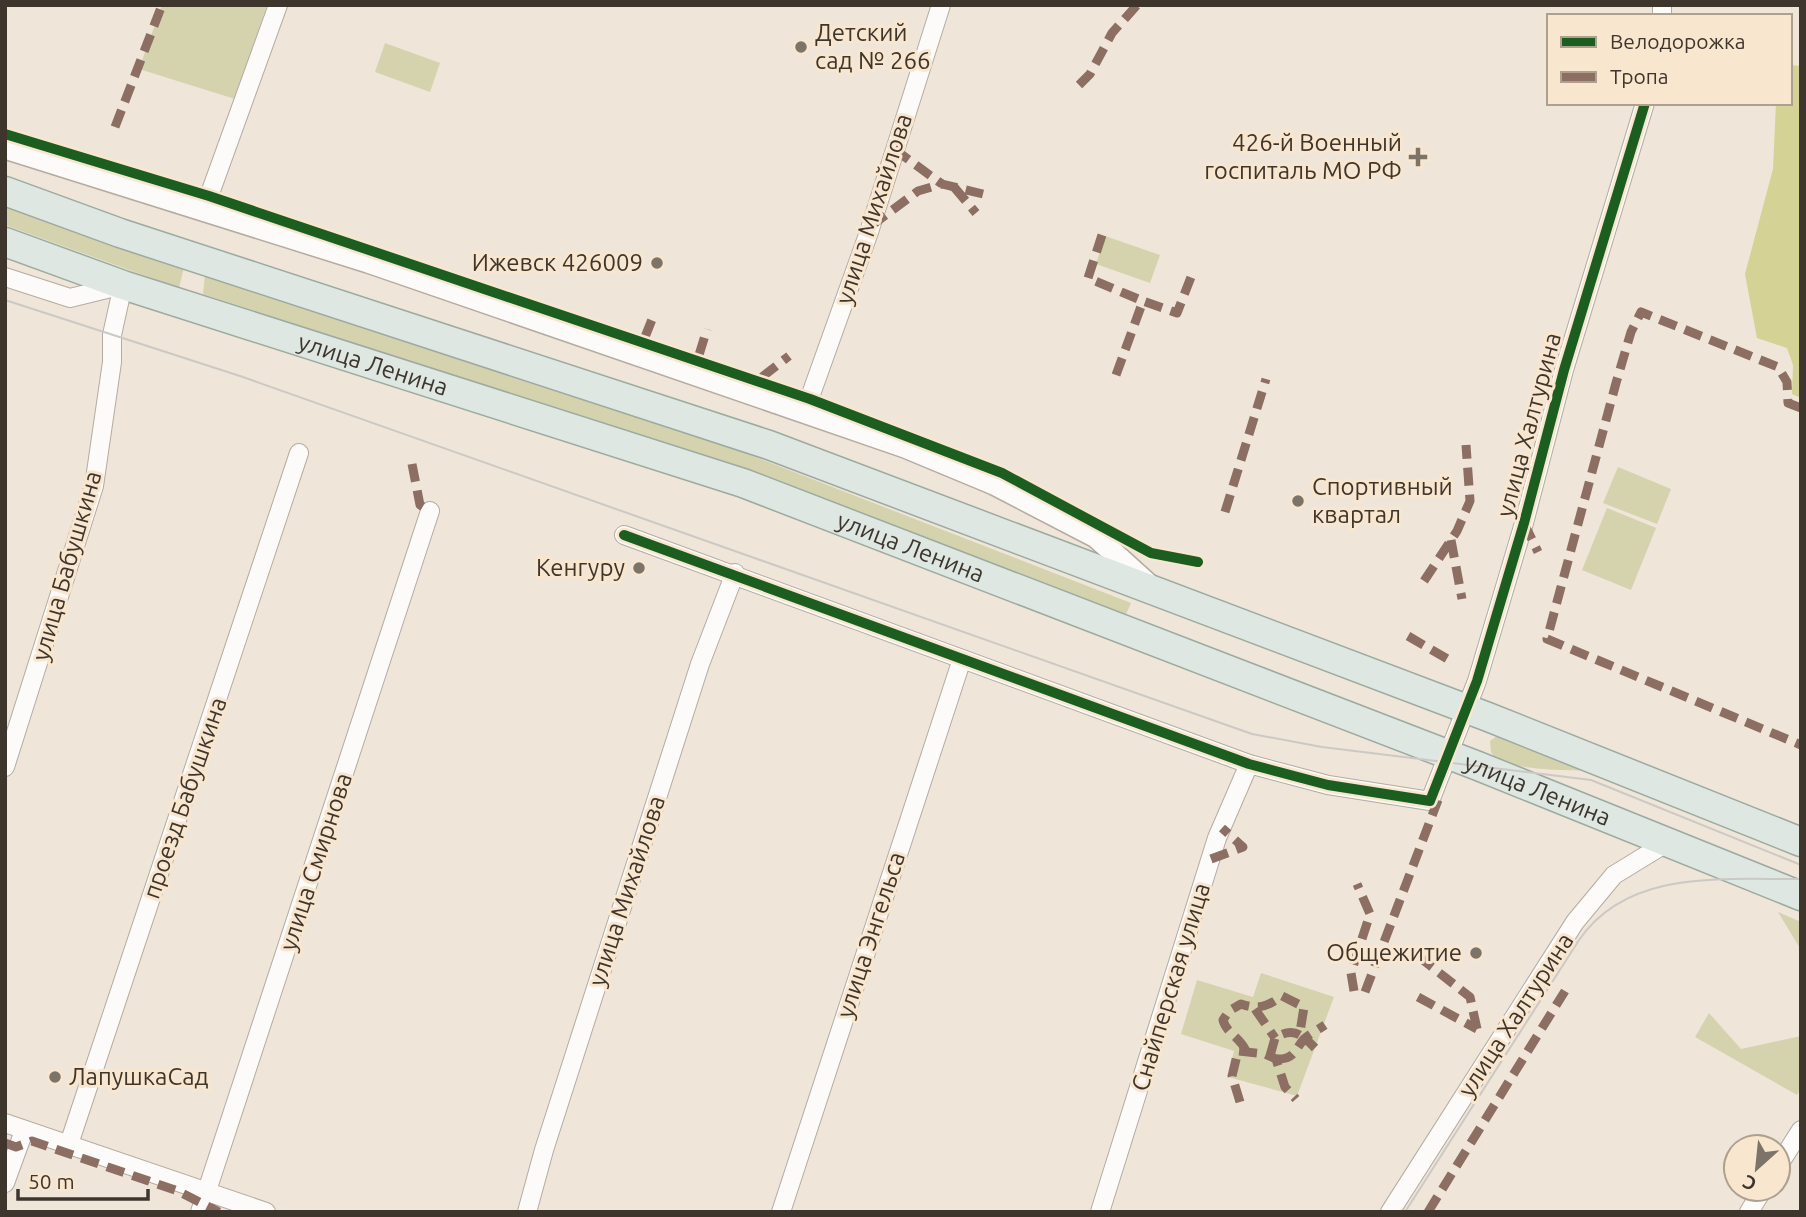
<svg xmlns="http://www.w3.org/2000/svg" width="1806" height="1217" font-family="Ubuntu,sans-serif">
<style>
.green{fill:#d5d3ae}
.forest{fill:#d4d294}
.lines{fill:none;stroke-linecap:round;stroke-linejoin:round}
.minor-casing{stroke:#b4aca2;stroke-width:20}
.tertiary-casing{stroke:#b4aca2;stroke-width:24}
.primary-casing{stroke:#9caa9f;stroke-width:31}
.minor{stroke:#fdfbf9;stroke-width:18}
.tertiary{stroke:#fdfbf9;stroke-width:21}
.primary{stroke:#dee7e2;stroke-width:28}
.tram{stroke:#ccc9c5;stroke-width:2}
.quiet{stroke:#8d6e63;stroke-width:9;stroke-dasharray:18 9;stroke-linecap:butt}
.cycleway-casing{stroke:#f9e6cf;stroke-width:15}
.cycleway{stroke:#1b5e20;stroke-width:10}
.poi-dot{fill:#7c7369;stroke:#f9e6cf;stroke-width:2.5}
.labels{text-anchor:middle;stroke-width:6;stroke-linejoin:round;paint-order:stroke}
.poi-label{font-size:24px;fill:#3e362d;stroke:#f9e6cf;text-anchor:end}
.street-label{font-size:24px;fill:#3e362d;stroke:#f9e6cf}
</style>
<rect width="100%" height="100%" fill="#efe5d9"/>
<g class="green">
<path d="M162,5H267L235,99L139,69Z"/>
<path d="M385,43L440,63L430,92L375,72Z"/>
<path d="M5,201L184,267L179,288L5,225Z"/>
<path d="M1105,236L1160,255L1150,283L1096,264Z"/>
<path d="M205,274L691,432L1131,603L1123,621L620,429L203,294Z"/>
<path d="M1618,467L1671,489L1657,524L1603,503Z"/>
<path d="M1607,508L1656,528L1631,590L1582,570Z"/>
<path d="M1503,732L1595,771C1574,770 1501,772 1491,752C1491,751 1490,742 1490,741Z"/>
<path d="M1778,912L1801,922V950Z"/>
<path d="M1261,973L1334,997L1297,1096L1228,1077L1234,1051L1181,1034L1197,980L1253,997Z"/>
<path d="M1709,1013L1741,1049L1801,1036V1088L1797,1095L1695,1037Z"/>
</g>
<path class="forest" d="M1790,65L1801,66V398L1792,394L1793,365L1787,348L1757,338L1745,274L1773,169L1776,103H1790Z"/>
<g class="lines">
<defs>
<g id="minor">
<path d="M1662,16V5"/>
<path d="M204,210L278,5"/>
<path d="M5,277L70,298L123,285L112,335V362L94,486L5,767"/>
<path d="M805,411L869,232L941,5"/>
<path d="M624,535L1249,764L1328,785L1430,801L1477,681L1524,523L1564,370L1645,103"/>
<path d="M5,1123L266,1212"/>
<path d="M69,1144L299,453"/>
<path d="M1778,1166L1801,1130"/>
<path d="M5,1183L24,1131"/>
<path d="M200,1212L430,511"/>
<path d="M527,1212L544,1150L700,664L735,573"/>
<path d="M781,1212L962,659"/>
<path d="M1100,1212L1217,838L1249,764"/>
<path d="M1390,1212L1575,922L1614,875L1668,842"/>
<path d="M1749,1212L1763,1189"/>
</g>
<path id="tertiary" d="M5,148L368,262L905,447L994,484L1096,537L1148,584"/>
<g id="primary">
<path d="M5,191L120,233L769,445L1488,717L1801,842"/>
<path id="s1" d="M5,242L123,285L743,483L1478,766L1801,896"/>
</g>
</defs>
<use href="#minor" class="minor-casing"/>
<use href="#tertiary" class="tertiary-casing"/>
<use href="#primary" class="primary-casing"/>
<use href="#minor" class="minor"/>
<use href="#tertiary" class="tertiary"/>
<use href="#primary" class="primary"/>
<g class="tram">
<path d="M5,300L240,376L1252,734L1322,747L1591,780L1801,865"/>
<path d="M1405,1212L1579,940C1629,868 1724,880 1801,879"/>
</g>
<g class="quiet">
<path d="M1079,85L1090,74L1112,33L1137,5"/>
<path d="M115,127L162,5"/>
<path d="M894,149L942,184"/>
<path d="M954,187L976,213"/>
<path d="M871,226L918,191L942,184L983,194"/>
<path d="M1102,235L1088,278L1143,301"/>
<path d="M645,337L655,312"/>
<path d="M699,355L707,329"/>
<path d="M1116,375L1143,301L1177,313L1193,272"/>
<path d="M762,377L789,356"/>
<path d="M1801,408L1788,403L1787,382L1778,367L1641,312L1631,332L1616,383L1547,639L1801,745"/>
<path d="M412,464L420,505L430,511"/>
<path d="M1225,512L1266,379"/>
<path d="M1524,523L1538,552"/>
<path d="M1451,540L1462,599"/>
<path d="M1424,581L1457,531L1470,501L1466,445"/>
<path d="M1408,636L1451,661"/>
<path d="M1211,859L1243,847L1222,828"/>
<path d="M1418,956L1470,997L1477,1029"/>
<path d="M1354,991L1351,973L1370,914L1357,884"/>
<path d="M1365,992L1438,800"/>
<path d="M1418,997L1477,1029"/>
<path d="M1255,1009L1275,1038"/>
<path d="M1246,1051C1240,1037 1226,1033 1223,1020L1229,1011L1241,1004C1258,1010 1267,1007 1282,996L1304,1007L1300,1032"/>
<path d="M1270,1056L1275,1038C1293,1027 1300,1033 1315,1048"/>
<path d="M1276,1059C1294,1060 1294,1051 1304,1039C1310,1034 1319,1029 1325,1025"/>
<path d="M1240,1102L1232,1076L1238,1051L1265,1054L1276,1059L1285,1087L1296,1099"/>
<path d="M5,1143L16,1147L32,1141L178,1191L219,1212"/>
<path d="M1428,1212L1565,991"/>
</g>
<defs>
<g id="cycleway">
<path d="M5,134L209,196L810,399L1002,473L1151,553L1198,562"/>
<path d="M624,535L1249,764L1328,785L1430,801L1477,681L1524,523L1564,370L1645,103"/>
</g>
</defs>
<use href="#cycleway" class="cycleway-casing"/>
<use href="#cycleway" class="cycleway"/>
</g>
<g class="poi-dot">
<circle cx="801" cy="47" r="7"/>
<path d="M1414.5 146.5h7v7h7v7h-7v7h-7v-7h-7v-7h7z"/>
<circle cx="657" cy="263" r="7"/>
<circle cx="1298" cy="501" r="7"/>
<circle cx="639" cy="568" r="7"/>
<circle cx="1476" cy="953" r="7"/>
<circle cx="55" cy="1077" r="7"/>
</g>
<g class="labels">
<g class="poi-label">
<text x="815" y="41" text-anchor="start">Детский<tspan x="815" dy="28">сад № 266</tspan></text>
<text x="1402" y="151">426-й Военный<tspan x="1402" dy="28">госпиталь МО РФ</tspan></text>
<text x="643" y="271">Ижевск 426009</text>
<text x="1312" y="495" text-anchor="start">Спортивный<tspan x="1312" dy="28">квартал</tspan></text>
<text x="625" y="576">Кенгуру</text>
<text x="1462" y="961">Общежитие</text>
<text x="69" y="1085" text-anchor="start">ЛапушкаСад</text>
</g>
<g class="street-label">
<text transform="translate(874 209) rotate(-72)" y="8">улица Михайлова</text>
<text dy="8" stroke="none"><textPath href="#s1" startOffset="388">улица Ленина</textPath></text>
<text transform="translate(1529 425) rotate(-75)" y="8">улица Халтурина</text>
<text dy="8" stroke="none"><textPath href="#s1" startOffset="956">улица Ленина</textPath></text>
<text transform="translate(67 566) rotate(-74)" y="8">улица Бабушкина</text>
<text dy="8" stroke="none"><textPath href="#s1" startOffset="1628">улица Ленина</textPath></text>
<text transform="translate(185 798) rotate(-71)" y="8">проезд Бабушкина</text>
<text transform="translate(316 862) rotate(-72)" y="8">улица Смирнова</text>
<text transform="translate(627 891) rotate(-72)" y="8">улица Михайлова</text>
<text transform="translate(871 935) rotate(-72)" y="8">улица Энгельса</text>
<text transform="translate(1171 987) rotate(-73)" y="8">Снайперская улица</text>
<text transform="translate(1516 1015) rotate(-57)" y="8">улица Халтурина</text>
</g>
</g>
<rect width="1806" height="1217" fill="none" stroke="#3e362d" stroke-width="14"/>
<rect x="1547" y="14" width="245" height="91" fill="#f9e6cf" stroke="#aea08e" stroke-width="2"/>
<rect x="1561" y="37" width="35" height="10" fill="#1b5e20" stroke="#aea08e" stroke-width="2"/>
<text x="1610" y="49" font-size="21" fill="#3e362d">Велодорожка</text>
<rect x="1561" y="72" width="35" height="10" fill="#8d6e63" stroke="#aea08e" stroke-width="2"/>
<text x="1610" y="84" font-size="21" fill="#3e362d">Тропа</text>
<g transform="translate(1757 1168) rotate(207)"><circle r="33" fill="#f9e6cf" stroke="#aea08e" stroke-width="2"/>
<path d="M0-5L12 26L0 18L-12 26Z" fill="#7c7369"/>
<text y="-10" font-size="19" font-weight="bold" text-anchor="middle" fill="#3e362d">С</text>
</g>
<path d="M18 1189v10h130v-10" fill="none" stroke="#3e362d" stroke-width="3.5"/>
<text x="28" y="1189" font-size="21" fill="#3e362d" stroke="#f9e6cf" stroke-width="5" paint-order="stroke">50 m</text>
</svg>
